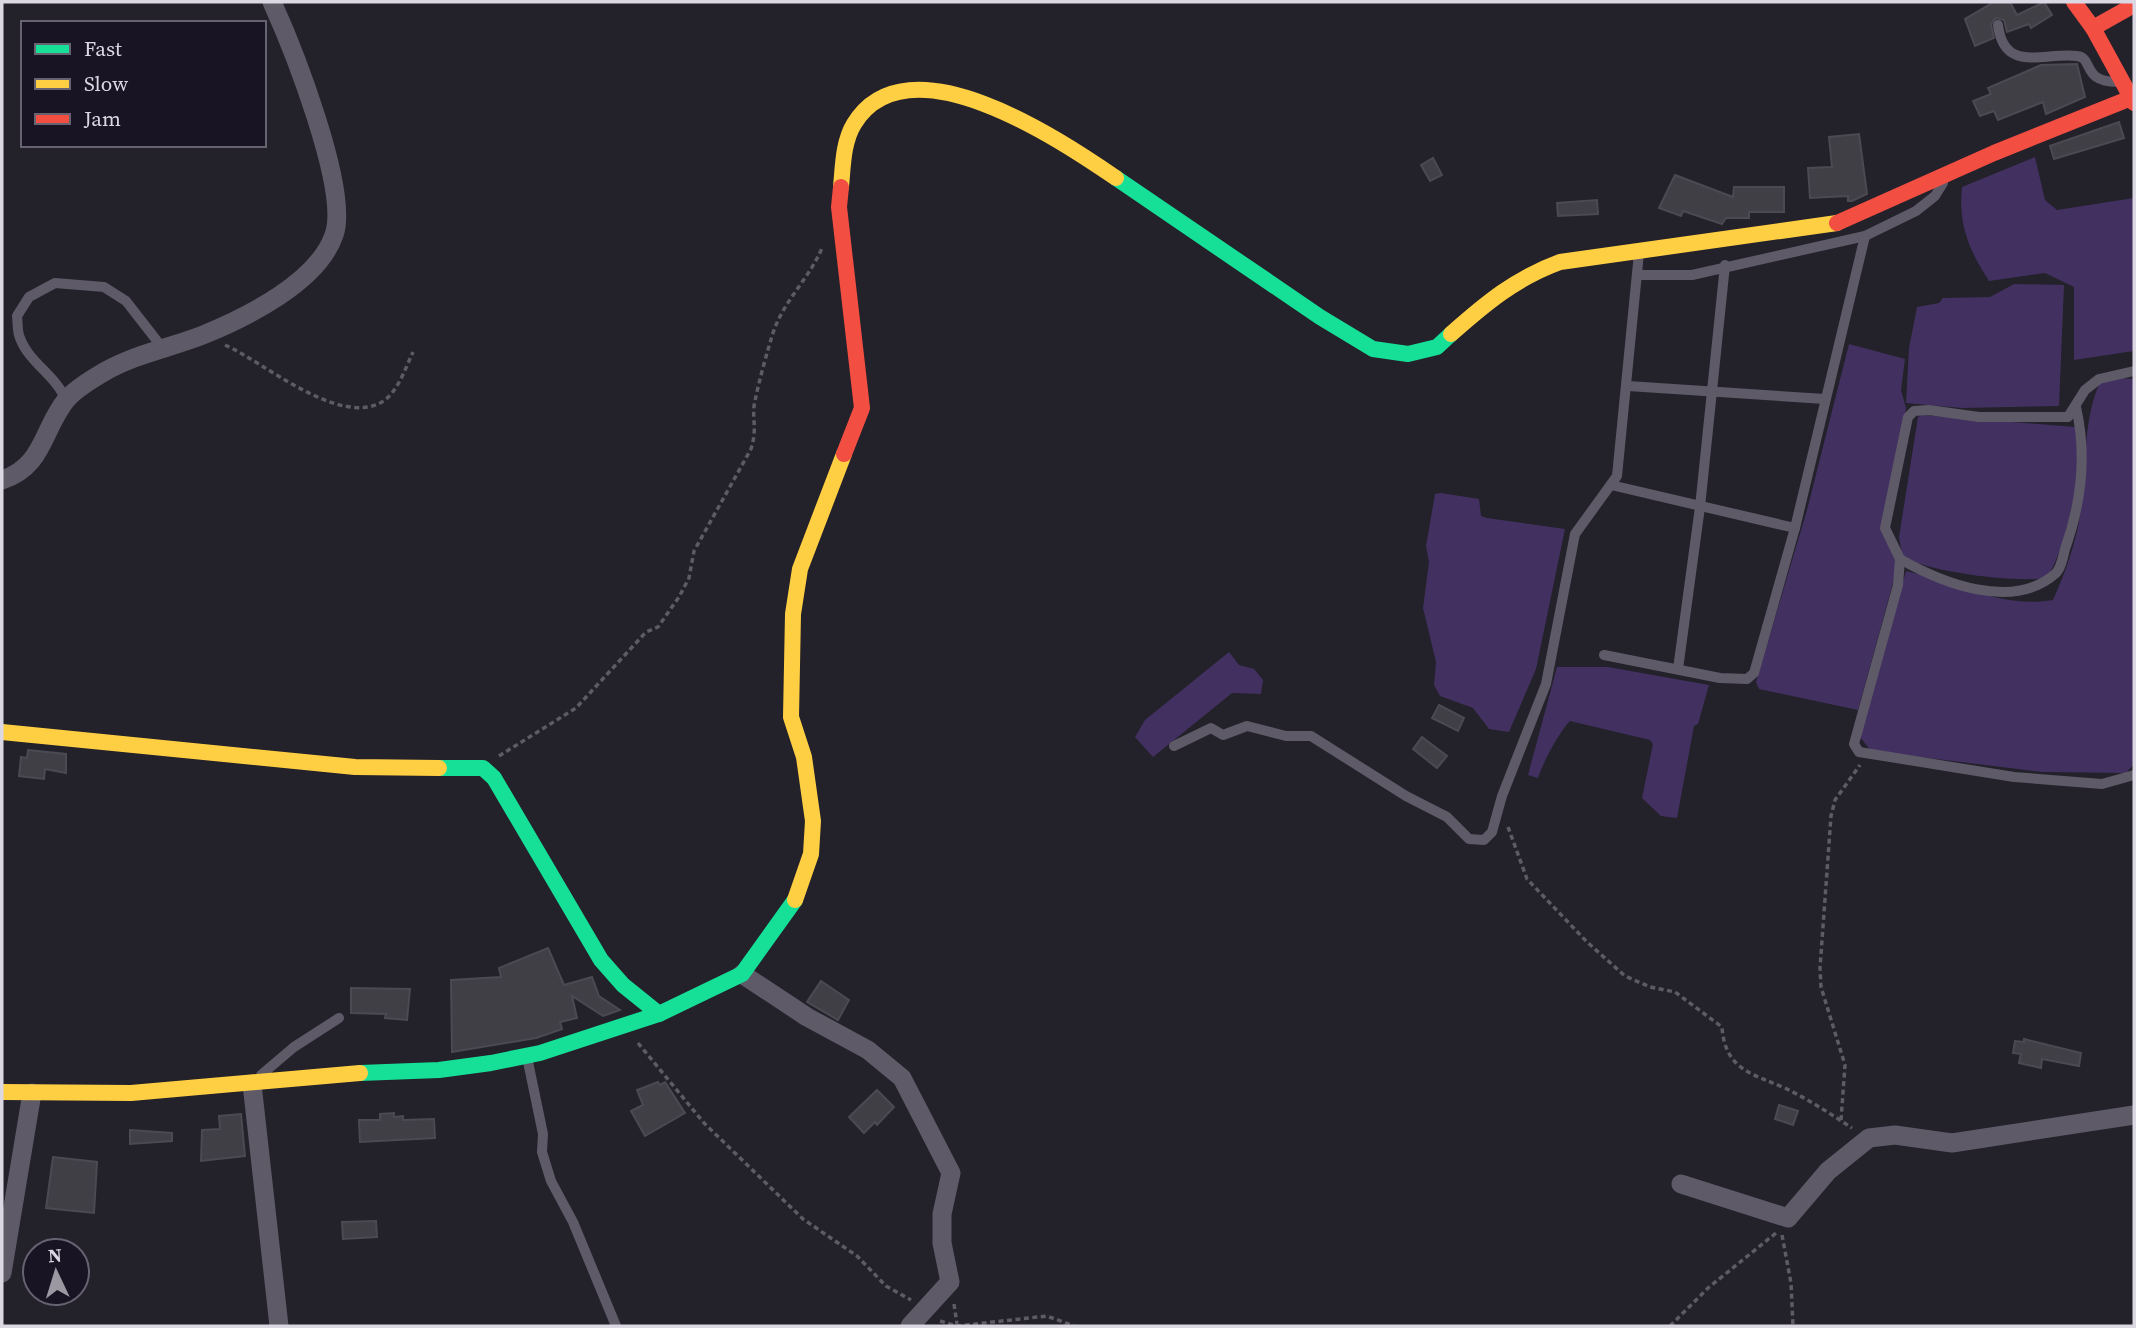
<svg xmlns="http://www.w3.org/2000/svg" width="2136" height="1328" font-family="'Source Serif 4',serif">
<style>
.green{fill:#423160}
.building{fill:#413f46;stroke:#4b4951;stroke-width:2}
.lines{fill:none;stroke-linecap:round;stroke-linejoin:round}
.path{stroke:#5e5a66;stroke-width:3.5;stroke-dasharray:5 3.5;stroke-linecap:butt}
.lane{stroke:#5e5a68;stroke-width:10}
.street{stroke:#5e5a68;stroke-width:19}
.fast{stroke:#16e098;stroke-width:16}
.slow{stroke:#ffcf43;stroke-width:16}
.jam{stroke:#f24e42;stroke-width:16}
</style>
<rect width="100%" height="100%" fill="#23212a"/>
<g class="green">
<path d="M2035,157L2045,200L2057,210L2134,198V351L2074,360V287L2045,273L1989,281C1969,250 1958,224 1962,187Z"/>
<path d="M2014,284L2064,285L2059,406L1962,408L1906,403L1909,348L1917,307L1939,303L1943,298L1990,297Z"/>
<path d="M1849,344L1905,359L1901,390L1906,408L1903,433L1882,528L1897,561L1896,572L1858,710L1759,689L1756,682L1807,510Z"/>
<path d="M2120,378L2134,379V764L2126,773L2043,772L1871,751L1860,737L1906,571C1955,582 2002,609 2053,600C2067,569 2079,535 2082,500C2087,459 2083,421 2100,382Z"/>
<path d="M1923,415L2075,427C2088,454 2065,555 2046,578C2017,583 1926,572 1902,556L1899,537L1918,417Z"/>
<path d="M1441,493L1479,499L1481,516L1487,518L1565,529L1536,669L1509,732L1489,729L1473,708L1440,696L1434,685L1436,662L1423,608L1429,562L1426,546L1435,494Z"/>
<path d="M1229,652L1239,665L1254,669L1263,680L1261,694L1232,693L1153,757L1135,737L1145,720Z"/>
<path d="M1557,667H1608L1709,685L1698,724L1694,726L1677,818L1661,816L1642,798L1653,744L1650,740L1570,721C1560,731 1543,762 1538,778L1528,775Z"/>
</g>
<g class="building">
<path d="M1994,2H2010L2017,15L2044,2L2052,15L2031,28L2029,24L2007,32L2004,20L1996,18L1991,24L1994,38L1975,46L1965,19Z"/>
<path d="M2077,64L2085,97L2046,114L2043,102L1998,120L1994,111L1980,116L1973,101L1991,94L1988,88L2041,65Z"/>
<path d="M2119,122L2124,138L2054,159L2050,146Z"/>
<path d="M1859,134L1867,194L1852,201H1848V196L1810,198L1808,168L1832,167L1829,137Z"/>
<path d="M1433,158L1442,175L1430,181L1421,165Z"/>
<path d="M1675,175L1733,197L1734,187H1784V212H1749V218H1726L1722,224L1683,211L1681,216L1659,208Z"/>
<path d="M1597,200L1598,214L1558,216L1557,203Z"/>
<path d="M1439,705L1464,718L1458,731L1432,718Z"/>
<path d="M1422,737L1447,756L1437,768L1413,749Z"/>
<path d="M28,750L66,754V773L45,769L44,779L19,776L21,757L27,758Z"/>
<path d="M548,948L564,985L592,977L599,996L620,1010L603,1016L572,996L577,1018L560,1022L562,1029L536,1038L452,1052L451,980L501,977L499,968Z"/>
<path d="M821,981L849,1000L838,1020L807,1002Z"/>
<path d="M351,988L410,989L407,1020L385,1018L386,1014L351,1013Z"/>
<path d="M2024,1039L2081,1053L2079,1066L2042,1059L2041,1068L2019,1063L2021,1054L2013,1053L2015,1041L2024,1042Z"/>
<path d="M658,1082L660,1085L665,1082L685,1113L645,1136L631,1111L643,1105L637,1090Z"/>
<path d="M877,1090L894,1107L877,1125L875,1122L864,1133L849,1117Z"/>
<path d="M1779,1105L1798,1111L1793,1125L1775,1119Z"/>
<path d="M394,1113V1117L403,1116V1120L434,1119L435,1138L360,1142L359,1120H380V1114Z"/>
<path d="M241,1114L245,1156L201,1161L202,1130L220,1129L219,1116Z"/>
<path d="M130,1130L172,1133V1141L130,1144Z"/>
<path d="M53,1157L97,1162L94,1213L46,1208Z"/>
<path d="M376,1221L377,1237L343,1239L342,1222Z"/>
</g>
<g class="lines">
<g class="path">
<path d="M225,345C264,362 338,427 382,402C398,392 405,369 413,352"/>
<path d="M499,756L576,708L646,632L658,627L679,597L689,578L694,551L751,449C758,427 751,417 755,401C759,381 767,352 773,333C784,300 809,279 822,248"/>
<path d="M1508,827L1527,879L1587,942L1625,976L1650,987L1675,992L1722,1027C1725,1071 1754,1074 1787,1089C1809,1100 1831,1114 1852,1128"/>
<path d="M638,1043L704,1123L803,1219L857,1256L886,1286L911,1300"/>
<path d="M1841,1120L1845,1065L1821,987L1820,968L1831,816L1835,800L1860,765"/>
<path d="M1782,1235L1791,1283L1793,1326"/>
<path d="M954,1304L957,1324"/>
<path d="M940,1321L957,1326L1047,1316L1074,1326"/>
<path d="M1670,1326L1708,1288L1776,1233"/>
</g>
<g class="lane">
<path d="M1998,25C2004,74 2044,52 2077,56C2094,58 2081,82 2118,82"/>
<path d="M1637,275H1692L1865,236L1916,211L1935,196L1943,183"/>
<path d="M2134,371L2099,379L2085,390L2068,417H1979L1929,410L1914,411L1908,417L1885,528L1900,559L1898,585L1854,744L1859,752L2014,777L2102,784L2134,775"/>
<path d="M1628,386L1825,399"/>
<path d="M66,401C58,377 29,363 20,338C17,332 18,323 17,316L29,297L55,283L104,287L126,301L161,346"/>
<path d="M1611,485L1795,528"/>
<path d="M1900,559C1942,583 2012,611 2055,574C2061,569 2063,557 2065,549C2081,504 2087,455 2076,407"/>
<path d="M1604,655L1720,678L1747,679L1754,673L1795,528L1865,236"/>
<path d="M1678,669L1700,507L1725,265"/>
<path d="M1174,746L1211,728L1223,735L1247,726L1286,736H1311L1406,796L1447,817L1469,839L1484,840L1492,832L1502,796L1546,684L1575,534L1617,476L1639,253"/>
<path d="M527,1057L543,1134L542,1152L551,1181L573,1222L616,1326"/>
<path d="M261,1075L294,1047L339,1018"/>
</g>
<g class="street">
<path d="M2,480C44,466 42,430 66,400C75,389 92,379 104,372C135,354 170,348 203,335C247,317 318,282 334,235C350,191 292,46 272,2"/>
<path d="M742,974L807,1017L868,1050L902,1078L951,1173L942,1214V1243L950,1282L910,1326"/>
<path d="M252,1084L279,1326"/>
<path d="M1681,1184L1788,1218L1828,1171L1869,1138L1895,1135L1952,1143L2134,1115"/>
<path d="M2,1273L32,1093"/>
</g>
<g class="fast">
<path d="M1116,178L1320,317L1373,349L1408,354L1437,347L1451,334"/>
<path d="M439,768H483L494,778L601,960L623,985L659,1014"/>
<path d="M360,1073L439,1070L491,1063L540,1053L659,1014L742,974L795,900"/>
</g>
<g class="slow">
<path d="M841,187C843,166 843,142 854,124C907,37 1059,139 1116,178"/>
<path d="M1451,334C1486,303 1516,278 1560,262L1837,223"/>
<path d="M2,732L355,767L439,768"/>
<path d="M795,900L811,854L813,821L804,757L791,717L793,614L800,569L844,454"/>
<path d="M2,1092L131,1093L360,1073"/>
</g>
<g class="jam">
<path d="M2074,2L2093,28L2134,103"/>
<path d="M2093,28L2134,5"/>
<path d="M841,187L839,207L862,408L844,454"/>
<path d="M1837,223L1994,153L2131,98"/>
</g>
</g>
<rect width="2136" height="1328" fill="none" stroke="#dbd8e3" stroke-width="7"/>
<rect x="21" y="21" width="245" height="126" fill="#191424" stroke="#676270" stroke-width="2"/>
<rect x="35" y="44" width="35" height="10" fill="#16e098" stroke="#676270" stroke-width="2"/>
<text x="84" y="56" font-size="21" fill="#dbd8e3">Fast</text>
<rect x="35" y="79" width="35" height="10" fill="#ffcf43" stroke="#676270" stroke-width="2"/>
<text x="84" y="91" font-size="21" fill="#dbd8e3">Slow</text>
<rect x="35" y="114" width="35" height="10" fill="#f24e42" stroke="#676270" stroke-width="2"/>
<text x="84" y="126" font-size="21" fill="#dbd8e3">Jam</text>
<g transform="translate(56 1272) rotate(356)"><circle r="33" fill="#191424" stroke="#676270" stroke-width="2"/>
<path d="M0-5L12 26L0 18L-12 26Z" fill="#9b98a2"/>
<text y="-10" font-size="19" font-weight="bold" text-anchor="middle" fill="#dbd8e3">N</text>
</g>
</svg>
